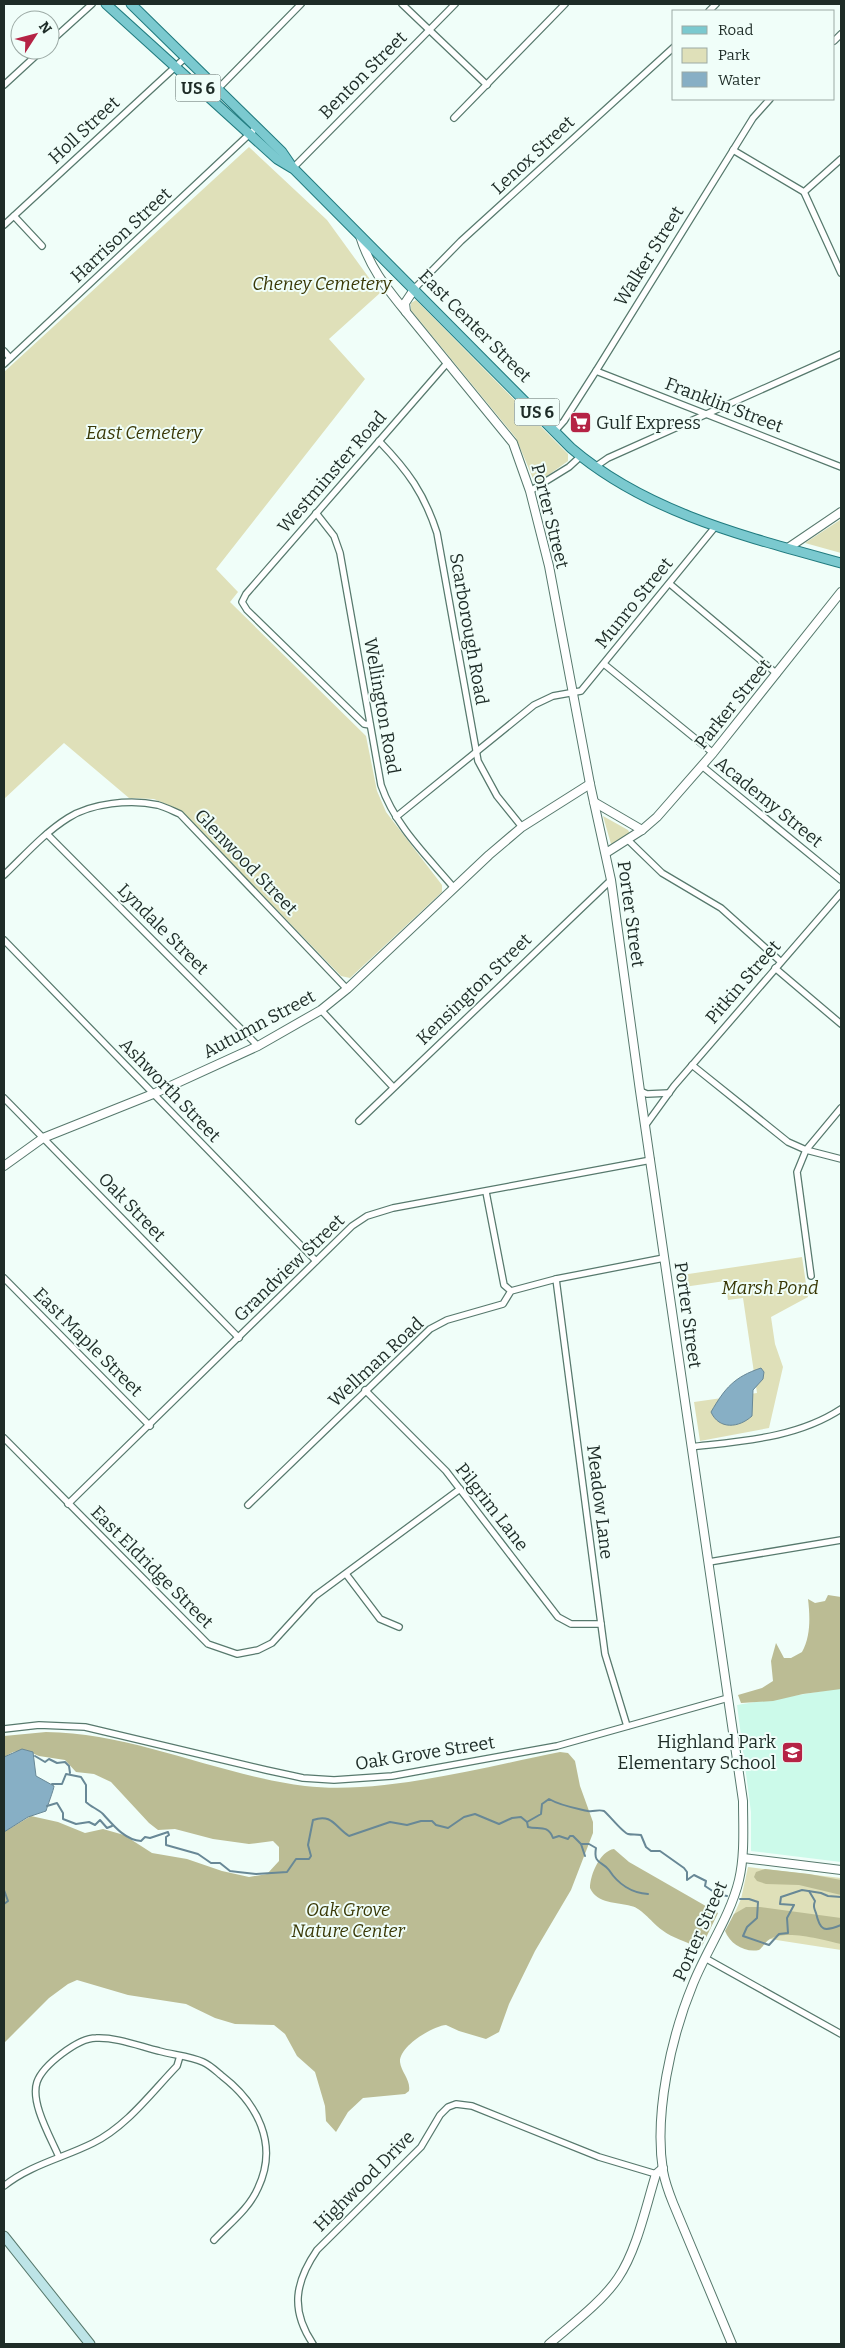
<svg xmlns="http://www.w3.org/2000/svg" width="845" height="2348" font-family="Bitter,serif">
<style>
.built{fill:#ccfaea}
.green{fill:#dfe0b9}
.forest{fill:#bbbc94}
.water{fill:#87afc5;stroke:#688896}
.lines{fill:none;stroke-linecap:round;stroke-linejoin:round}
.stream{stroke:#688896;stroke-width:2}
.minor-casing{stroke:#57796d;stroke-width:8}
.tertiary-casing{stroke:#57796d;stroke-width:10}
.secondary-casing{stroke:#57796d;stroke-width:11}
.primary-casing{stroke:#217b7f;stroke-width:11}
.minor{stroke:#fff;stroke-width:5.5}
.tertiary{stroke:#fff;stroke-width:8}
.secondary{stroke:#bde4e7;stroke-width:9}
.primary{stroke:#7bc9cf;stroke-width:9}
.labels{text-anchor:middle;stroke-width:4;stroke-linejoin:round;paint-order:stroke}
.shield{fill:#f0fef9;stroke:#5d6b66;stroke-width:1}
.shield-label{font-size:16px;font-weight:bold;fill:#1e2c27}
.street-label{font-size:18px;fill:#1e2c27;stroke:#f0fef9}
.park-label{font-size:18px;font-style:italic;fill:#393806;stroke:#f0fef9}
.poi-label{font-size:18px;fill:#1e2c27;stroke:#f0fef9;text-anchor:start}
</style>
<rect width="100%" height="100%" fill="#f0fef9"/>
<path class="built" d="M841,1688V1862L751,1851V1812L737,1705Z"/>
<g class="green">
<path d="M249,147L327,220L380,293L329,339L365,379L216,569L238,592L230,602L366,736L377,791L386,812L442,885V892L350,978L341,976L180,810L154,799L129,798L64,743L4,799V372Z"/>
<path d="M416,300L568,454V461L540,481H534L516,438L411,310V303Z"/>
<path d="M841,520V553L805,543L840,520Z"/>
<path d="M603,816L628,830L630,834L614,844H611Z"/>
<path d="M802,1257L808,1297L771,1317L775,1344L783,1367L769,1428L700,1441L694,1402L757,1393L743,1298L728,1300L725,1281L677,1288L675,1276Z"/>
<path d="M748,1867L841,1878V1950L726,1932L741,1899Z"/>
</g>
<g class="forest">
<path d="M828,1595L841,1597V1689L803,1694L773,1701L741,1703L738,1695L762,1688L773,1681L771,1661L776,1643L784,1658H791L802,1652C811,1636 810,1616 808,1599L815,1603L825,1601Z"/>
<path d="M46,1732C134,1733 218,1775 305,1786C383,1795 483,1767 560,1752L568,1753L575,1761L580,1786L593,1822V1833L571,1890L535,1951L509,2004L499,2032L486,2039L459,2031L446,2025C433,2026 399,2046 400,2062C401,2072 411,2080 409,2091L405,2094L363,2098L348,2112L336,2132L326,2121L325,2106L315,2072L297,2056L285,2034L274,2025L235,2024L215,2018L186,2004L128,1995L77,1980L68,1984L49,1998L4,2043V1832L31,1816L58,1822L85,1833L103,1829L124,1835L152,1853L187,1859L222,1871L249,1877L267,1874L279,1861V1847L273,1841L249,1844L213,1839L175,1829L158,1830L149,1823L111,1782L94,1774L76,1772L65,1760L39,1756L25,1750L13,1752L4,1757V1736Z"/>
<path d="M614,1849L629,1862L718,1913L702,1946L696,1948C686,1940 673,1939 662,1930C653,1924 642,1908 631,1906C617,1902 597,1904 590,1888C590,1875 600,1851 614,1849Z"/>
<path d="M765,1869L809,1874L841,1880V1895L799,1885L766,1884L757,1881L754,1877L756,1872Z"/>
<path d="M746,1907H760L841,1918V1944C825,1940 785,1929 770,1939C765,1942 763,1947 759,1950C745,1953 730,1944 725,1931L734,1914Z"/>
</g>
<g class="water">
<path d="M761,1368L764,1372L763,1379L753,1390L752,1416C739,1428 719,1430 711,1412C725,1388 734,1377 761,1368Z"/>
<path d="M22,1749L33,1752L36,1776L54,1786C54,1789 47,1807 46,1811L28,1817L4,1832V1757Z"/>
</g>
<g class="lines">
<g class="stream">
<path d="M35,1756L45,1762L49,1759L57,1763L65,1762L69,1766L70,1773"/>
<path d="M52,1784H62L66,1774L81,1777L86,1785V1802C91,1807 98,1809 103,1814C113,1825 125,1840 141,1841L145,1837L150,1838L168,1832L169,1835L166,1837V1845L198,1854L211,1863H220L230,1871L238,1872L256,1874L287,1872L296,1859H309L311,1856L308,1845L313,1820C332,1813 335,1827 349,1836L390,1822L407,1825L421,1821H432L436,1825L448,1828L464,1817L475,1814L499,1824L512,1818L521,1817L527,1822L541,1814L542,1804L549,1799C561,1806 575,1808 588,1811C594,1812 598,1809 604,1811C610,1816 623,1833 628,1834C632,1835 636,1834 641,1835L646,1847L651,1851H660L684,1868L687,1872V1880L694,1875L706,1881L705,1886L717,1894L727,1896"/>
<path d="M47,1806L57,1803L63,1813V1819L76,1824L89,1822L95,1825L100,1820L107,1828L112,1826"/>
<path d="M527,1822L528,1827C538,1830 548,1824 553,1838L559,1836L568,1839L570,1836H573L581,1844H589L596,1848C593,1864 602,1861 609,1870C618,1884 632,1893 648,1894"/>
<path d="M581,1844L585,1856"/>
<path d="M4,1890L8,1901L4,1904"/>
<path d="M809,1891L815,1901C813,1906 814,1908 816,1913C820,1931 824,1932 841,1925"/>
<path d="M740,1899H749L758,1902L757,1918L747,1927L743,1936L769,1945L779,1934L788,1933L787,1918L794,1905L780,1904L781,1897L802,1890L821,1893L828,1896L841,1897"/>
</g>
<defs>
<g id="minor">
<path d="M402,4L487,85"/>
<path d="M709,11L716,4"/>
<path d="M834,41L841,34"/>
<path d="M50,42L92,4"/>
<path d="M4,85L42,50"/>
<path d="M209,98L301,4"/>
<path d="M454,118L565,4"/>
<path d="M733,150L804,192L841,273"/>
<path d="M293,168L455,4"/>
<path d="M804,192L841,159"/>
<path d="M14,216L42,246"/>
<path d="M4,225L186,57"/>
<path d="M415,288L461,241L674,47"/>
<path d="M4,351L10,358"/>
<path d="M4,364L257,127"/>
<path d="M596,371L841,467"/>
<path d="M555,431L564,421L596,371L753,118L770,99"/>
<path d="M379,441C408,471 424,493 437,533L478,761L497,796L522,827"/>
<path d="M595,467L608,458L841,354"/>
<path d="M530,491L569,467L581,456"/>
<path d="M316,513L334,536L340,553L381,785C395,826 427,856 454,888"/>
<path d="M670,584L777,674"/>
<path d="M604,664L713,753"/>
<path d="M370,725L364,724L247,610L242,602L246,594L448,362"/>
<path d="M702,766L841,880"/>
<path d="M396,817L534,705L553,696L581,691L715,527"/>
<path d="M47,834L258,1046"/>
<path d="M628,840L662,873L721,908L780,961"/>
<path d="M4,875C24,856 44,833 68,818C91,803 131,799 158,805C165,807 173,811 180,814L347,989"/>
<path d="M4,940L316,1261"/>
<path d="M775,968L841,1024"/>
<path d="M321,1010L393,1087"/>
<path d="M692,1065L788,1142L806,1150L841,1159"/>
<path d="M640,1091L647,1094L669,1093"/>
<path d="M4,1098L239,1338"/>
<path d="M359,1121L611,880"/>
<path d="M645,1126L674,1086L841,893"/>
<path d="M486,1192L504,1285L511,1291"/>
<path d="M811,1276L797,1172L806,1150L841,1108"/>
<path d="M4,1278L150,1426"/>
<path d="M556,1279L601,1624L605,1654L627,1726"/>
<path d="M365,1390L446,1471L558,1617L571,1624H601"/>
<path d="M4,1438L208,1644L237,1654L258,1650L272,1643L315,1596L460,1489"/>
<path d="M691,1447C742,1441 797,1438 841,1409"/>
<path d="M68,1504L352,1226L367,1216L393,1208L651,1160"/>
<path d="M248,1505L430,1329L447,1320L503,1304L511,1291L556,1279L664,1258"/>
<path d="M709,1562L841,1540"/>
<path d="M346,1574L380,1619L399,1627"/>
<path d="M4,1729L39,1725L85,1727L266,1770L303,1778L334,1780L392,1776L557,1746L728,1698"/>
<path d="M705,1958L841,2034"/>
<path d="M59,2157C51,2138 30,2103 37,2082C43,2065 78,2038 96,2038C116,2037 139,2046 159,2051C173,2055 190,2056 203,2062C210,2065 216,2071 222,2076C257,2103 279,2144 258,2188C249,2209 229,2224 214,2240"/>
<path d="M4,2186C30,2165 63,2158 93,2143C127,2126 151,2093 177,2066L180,2056"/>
<path d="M313,2344C290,2310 295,2282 317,2250L421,2147L440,2115L448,2107L456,2104L472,2106L599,2157L656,2174"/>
</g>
<g id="tertiary">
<path d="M360,236C370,268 385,286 406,312"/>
<path d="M415,288L405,303L406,312L513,443L530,491L549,566L590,784L611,880L640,1091L743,1801C743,1827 745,1854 739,1880C730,1917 707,1949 693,1984C671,2037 654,2114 663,2171C665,2182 669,2193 673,2203L732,2344"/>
<path d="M788,548L841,512"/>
<path d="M594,802L642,830"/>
<path d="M606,853L642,830L657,817L713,753L841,592"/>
<path d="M4,1166L43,1138L153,1094L258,1046L321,1010L347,989L489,855L522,827L590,784"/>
<path d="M743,1858L841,1870"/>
<path d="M549,2344C571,2325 602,2302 618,2278C637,2250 646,2206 656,2174L663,2168"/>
</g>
<path id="secondary" d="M4,2236L90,2344"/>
<g id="primary">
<path d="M106,4L277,159L292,168"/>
<path d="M131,4L282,152L293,168L571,448C647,513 747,537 841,563"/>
</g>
</defs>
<use href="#minor" class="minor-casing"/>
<use href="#tertiary" class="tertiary-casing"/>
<use href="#secondary" class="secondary-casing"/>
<use href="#primary" class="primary-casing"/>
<use href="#minor" class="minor"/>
<use href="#tertiary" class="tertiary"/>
<use href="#secondary" class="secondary"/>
<use href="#primary" class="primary"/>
</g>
<defs>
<symbol id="supermarket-square" viewBox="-11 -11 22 22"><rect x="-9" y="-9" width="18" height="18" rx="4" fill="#b52345" stroke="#f0fef9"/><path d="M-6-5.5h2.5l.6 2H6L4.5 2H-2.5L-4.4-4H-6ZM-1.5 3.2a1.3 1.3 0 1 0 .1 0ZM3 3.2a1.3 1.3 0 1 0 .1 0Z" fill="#fff"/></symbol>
<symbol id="school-square" viewBox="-11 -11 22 22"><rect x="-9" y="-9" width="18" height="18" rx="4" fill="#b52345" stroke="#f0fef9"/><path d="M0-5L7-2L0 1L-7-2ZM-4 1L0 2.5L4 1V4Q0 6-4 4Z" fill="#fff"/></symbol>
</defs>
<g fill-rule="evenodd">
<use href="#supermarket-square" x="568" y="410" width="25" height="25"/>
<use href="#school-square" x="780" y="1740" width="25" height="25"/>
</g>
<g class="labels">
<g class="shield">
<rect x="175.5" y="74.5" width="45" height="27" rx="4"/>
<rect x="514.5" y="398.5" width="45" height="27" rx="4"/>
</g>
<g class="shield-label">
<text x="198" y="94">US 6</text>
<text x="537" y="418">US 6</text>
</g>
<g class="street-label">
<text transform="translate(363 75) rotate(-45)" y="6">Benton Street</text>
<text transform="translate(84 130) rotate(-43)" y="6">Holl Street</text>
<text transform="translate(533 155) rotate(-43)" y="6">Lenox Street</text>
<text transform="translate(121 235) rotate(-43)" y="6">Harrison Street</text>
<text transform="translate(649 256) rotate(-58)" y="6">Walker Street</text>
<text transform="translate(475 326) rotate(45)" y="6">East Center Street</text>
<text transform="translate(724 405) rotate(21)" y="6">Franklin Street</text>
<text transform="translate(332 472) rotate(-49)" y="6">Westminster Road</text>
<text transform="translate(550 516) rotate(76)" y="6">Porter Street</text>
<text transform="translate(634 603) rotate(-51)" y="6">Munro Street</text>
<text transform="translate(469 629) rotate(80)" y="6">Scarborough Road</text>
<text transform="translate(733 704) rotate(-51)" y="6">Parker Street</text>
<text transform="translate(382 706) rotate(80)" y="6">Wellington Road</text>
<text transform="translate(769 802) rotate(39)" y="6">Academy Street</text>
<text transform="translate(246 862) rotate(46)" y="6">Glenwood Street</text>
<text transform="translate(631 914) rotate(82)" y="6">Porter Street</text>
<text transform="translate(163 929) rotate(45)" y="6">Lyndale Street</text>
<text transform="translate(743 982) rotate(-49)" y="6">Pitkin Street</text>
<text transform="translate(474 989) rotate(-44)" y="6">Kensington Street</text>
<text transform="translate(259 1024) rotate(-28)" y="6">Autumn Street</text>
<text transform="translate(170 1090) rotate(46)" y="6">Ashworth Street</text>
<text transform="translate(132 1207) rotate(46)" y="6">Oak Street</text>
<text transform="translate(289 1268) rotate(-44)" y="6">Grandview Street</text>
<text transform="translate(688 1315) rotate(82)" y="6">Porter Street</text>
<text transform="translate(88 1342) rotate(45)" y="6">East Maple Street</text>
<text transform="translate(376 1362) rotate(-43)" y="6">Wellman Road</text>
<text transform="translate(600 1502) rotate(83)" y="6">Meadow Lane</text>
<text transform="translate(492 1507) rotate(52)" y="6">Pilgrim Lane</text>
<text transform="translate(152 1567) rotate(45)" y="6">East Eldridge Street</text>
<text transform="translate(425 1753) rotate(-9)" y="6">Oak Grove Street</text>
<text transform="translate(700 1931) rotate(-66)" y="6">Porter Street</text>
<text transform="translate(364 2181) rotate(-45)" y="6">Highwood Drive</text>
</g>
<g class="park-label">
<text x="322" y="290">Cheney Cemetery</text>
<text x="144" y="439">East Cemetery</text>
<text x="770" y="1294">Marsh Pond</text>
<text x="348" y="1916">Oak Grove<tspan x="348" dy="21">Nature Center</tspan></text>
</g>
<g class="poi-label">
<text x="596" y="429">Gulf Express</text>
<text x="776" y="1748" text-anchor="end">Highland Park<tspan x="776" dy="21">Elementary School</tspan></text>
</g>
</g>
<rect width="845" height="2348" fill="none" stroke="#1e2c27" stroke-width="10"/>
<rect x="672" y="10" width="162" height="90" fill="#f0fef9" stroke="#9caaa5"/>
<rect x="682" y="26" width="25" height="8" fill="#7bc9cf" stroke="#9caaa5"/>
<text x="718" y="35" font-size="15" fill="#1e2c27">Road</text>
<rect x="682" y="48" width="25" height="15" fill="#dfe0b9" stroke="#9caaa5"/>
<text x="718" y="60" font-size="15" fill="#1e2c27">Park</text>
<rect x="682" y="72" width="25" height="15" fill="#87afc5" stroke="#9caaa5"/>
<text x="718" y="85" font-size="15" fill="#1e2c27">Water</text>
<g transform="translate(35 35) rotate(54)"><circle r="24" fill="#f0fef9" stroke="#9caaa5"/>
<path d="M0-4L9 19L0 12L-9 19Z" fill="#b52345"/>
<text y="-8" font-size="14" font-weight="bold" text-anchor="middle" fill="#1e2c27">N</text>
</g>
</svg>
